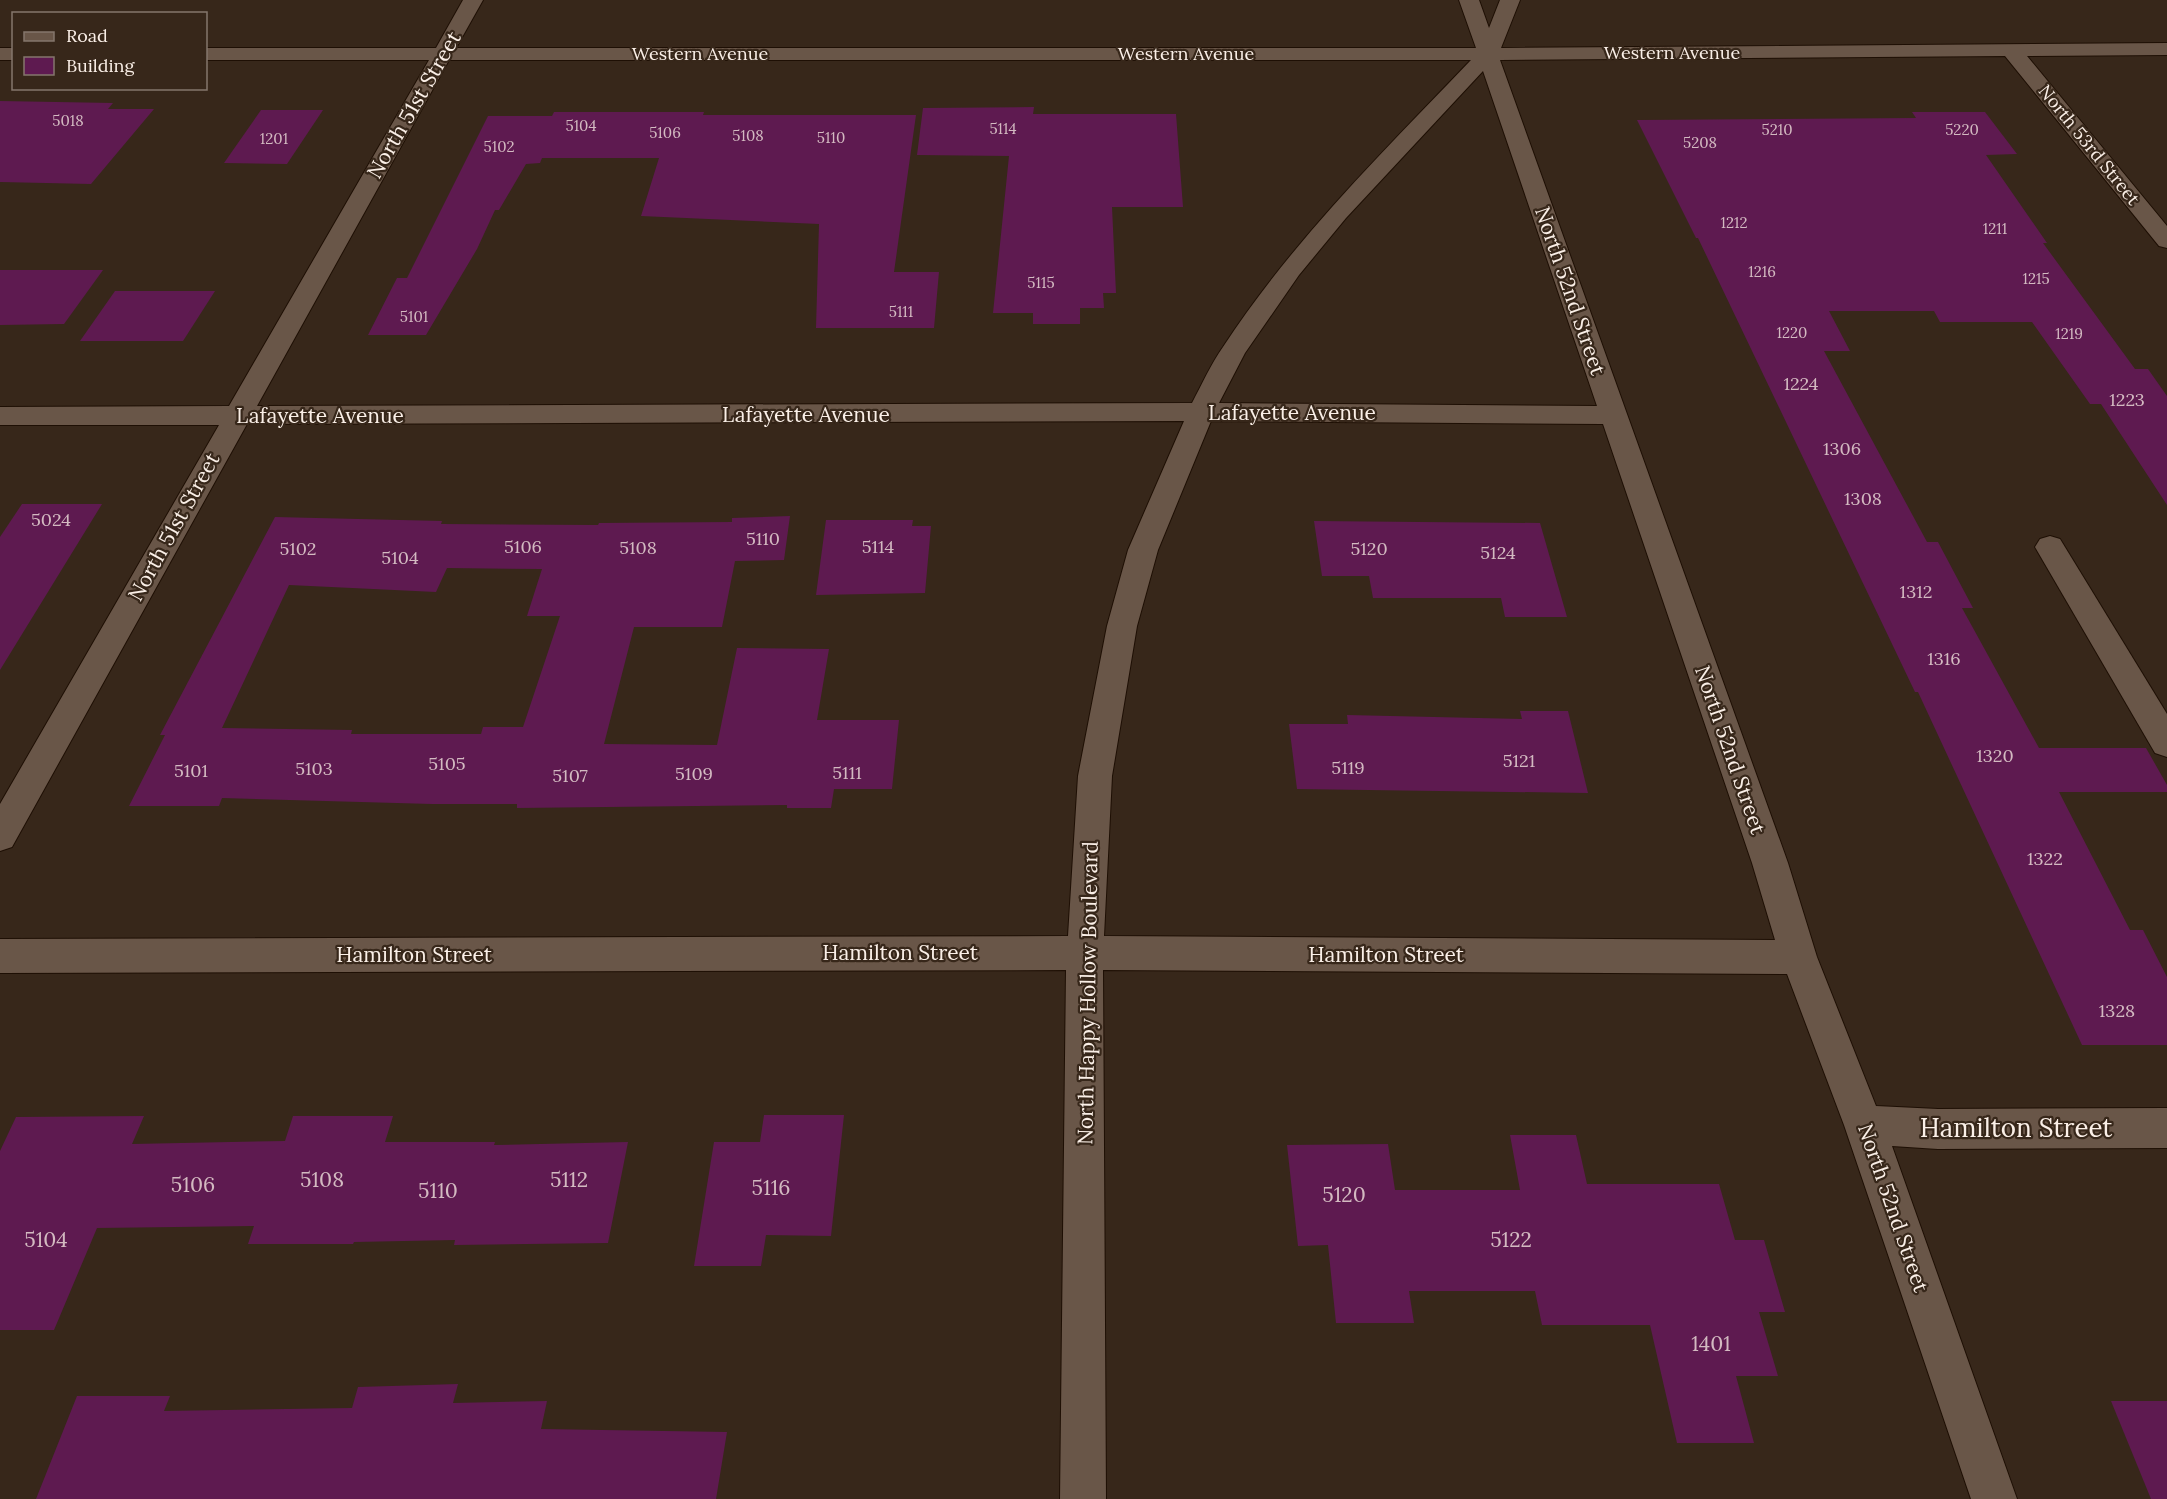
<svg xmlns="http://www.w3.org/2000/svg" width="2167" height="1499" font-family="Lora,serif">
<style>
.building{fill:#5e1a50;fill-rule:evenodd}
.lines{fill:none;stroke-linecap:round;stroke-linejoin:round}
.minor-casing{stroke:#1e0f04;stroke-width:2}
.minor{fill:#695648;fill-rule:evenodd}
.labels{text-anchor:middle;stroke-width:4.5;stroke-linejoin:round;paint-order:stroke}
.far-number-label{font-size:15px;fill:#d3bac1}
.far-street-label{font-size:18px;fill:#faefe7;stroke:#37271a}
.number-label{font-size:18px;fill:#d3bac1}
.street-label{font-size:21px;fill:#faefe7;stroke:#37271a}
.near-number-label{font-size:21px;fill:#d3bac1}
.near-street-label{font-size:26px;fill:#faefe7;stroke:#37271a}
</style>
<rect width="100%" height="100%" fill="#37271a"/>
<g class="building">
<path d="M0,101L113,103L108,109H154L91,184L0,182Z"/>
<path d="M1034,107L1033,114H1176L1183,207H1112L1116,293H1103L1104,308H1080V324H1033V313H993L1009,156L917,155L923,108Z"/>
<path d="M261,110H323L287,164L224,163Z"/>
<path d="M554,112H704L703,115H916L894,272H939L934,328H816L819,224L641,216L659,158H542L540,163L526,164L499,210H495L477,249L426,335H368L397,278H407L488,116H552Z"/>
<path d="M1912,112H1985L2017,154L1986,155L2047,243H2043L2135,369H2148L2167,396V505L2101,404H2090L2032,322H1940L1934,311H1829L1850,351H1824L1927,542H1938L1973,608H1962L2039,748H2146L2167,785V792H2059L2130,930H2143L2167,977V1045H2082L1918,692H1915L1698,238H1696L1637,120L1916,118Z"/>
<path d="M0,270H103L64,324L0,325Z"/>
<path d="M115,291H215L183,341H80Z"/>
<path d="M22,504H102L0,670V537Z"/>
<path d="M790,516L784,560L735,561L722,627H634L604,744L717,745L737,648L829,649L817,720H899L892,789H834L831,808H787V805L517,808V804H432L222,798L219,806H129L165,735H160L275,517L442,521L441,524L598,525L599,523L732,522V518ZM447,568L542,569L527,616H560L523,727H483L481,734H351L352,730L222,728L289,585L436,592Z"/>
<path d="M826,520H913L912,526H931L925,593L816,595Z"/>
<path d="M1314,521L1540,523L1567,617H1505L1501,598H1373L1369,576H1322Z"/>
<path d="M1520,711H1568L1588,793L1297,789L1289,724H1348L1347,715L1522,719Z"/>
<path d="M764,1115H844L831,1236L766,1235L761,1266H694L714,1142H760Z"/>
<path d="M144,1116L132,1144L285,1141L293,1116H393L385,1142H495L494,1145L628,1142L608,1243L454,1245L455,1240L354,1242L353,1244H248L254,1226L97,1228L54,1330H0V1151L16,1117Z"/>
<path d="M1510,1135H1576L1587,1184H1719L1735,1240H1764L1785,1312H1759L1778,1376H1736L1754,1443H1677L1650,1325H1542L1535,1291H1409L1414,1323H1336L1328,1245L1298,1246L1287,1145L1388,1144L1395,1190H1520Z"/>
<path d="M458,1384L453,1403L547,1401L541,1429L727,1432L716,1499H36L77,1396H170L164,1411L352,1408L358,1387Z"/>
<path d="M2111,1401H2167V1499H2151Z"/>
</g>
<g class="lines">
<defs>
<g id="minor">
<path d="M463,0H483L456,48H1476L1459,0H1479L1489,28L1500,0H1520L1501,48L2167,43V55L2027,56L2167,226V248L2159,246L2005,56L1500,60L1788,863L1817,957L1876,1106L1938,1109L2167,1108V1148L1938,1149L1892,1146L2017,1499H1971L1844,1125L1787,974L1103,970L1106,1499H1060L1066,970L0,973V939L1068,936L1078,776L1107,626L1128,550L1184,421L247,424L12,847L0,851V804L219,425H0V407L229,406L429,60H206V48H436ZM449,60H1471C1383,152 1293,240 1223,347C1211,364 1202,384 1192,403L257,406ZM1483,71L1597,406L1219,403L1245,353L1299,275L1346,218ZM1211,421L1603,424L1752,863L1775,940L1104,936L1112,776L1137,626L1158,550Z"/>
<rect x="0" y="48" width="14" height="12"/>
<path d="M2050,536L2060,539L2167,714V757L2155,753L2035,547L2040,539Z"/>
</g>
</defs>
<use href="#minor" class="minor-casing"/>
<use href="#minor" class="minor"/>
</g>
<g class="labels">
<g class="far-number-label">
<text x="68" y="126">5018</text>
<text x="581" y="131">5104</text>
<text x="1003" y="134">5114</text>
<text x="1777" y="135">5210</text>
<text x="1962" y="135">5220</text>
<text x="665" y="138">5106</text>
<text x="748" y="141">5108</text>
<text x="831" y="143">5110</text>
<text x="274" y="144">1201</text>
<text x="1700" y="148">5208</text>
<text x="499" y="152">5102</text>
<text x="1734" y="228">1212</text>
<text x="1995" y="234">1211</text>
<text x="1762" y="277">1216</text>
<text x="2036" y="284">1215</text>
<text x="1041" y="288">5115</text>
<text x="901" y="317">5111</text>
<text x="414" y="322">5101</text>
<text x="1792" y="338">1220</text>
<text x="2069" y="339">1219</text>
</g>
<g class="far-street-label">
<text x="1672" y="59">Western Avenue</text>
<text x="700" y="60">Western Avenue</text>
<text x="1186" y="60">Western Avenue</text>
<text transform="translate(2089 145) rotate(51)" y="6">North 53rd Street</text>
</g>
<g class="number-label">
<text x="1801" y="390">1224</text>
<text x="2127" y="406">1223</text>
<text x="1842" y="455">1306</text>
<text x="1863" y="505">1308</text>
<text x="51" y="526">5024</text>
<text x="763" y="545">5110</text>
<text x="523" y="553">5106</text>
<text x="878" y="553">5114</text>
<text x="638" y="554">5108</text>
<text x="298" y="555">5102</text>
<text x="1369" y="555">5120</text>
<text x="1498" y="559">5124</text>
<text x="400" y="564">5104</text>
<text x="1916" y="598">1312</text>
<text x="1944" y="665">1316</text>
<text x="1995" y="762">1320</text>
<text x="1519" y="767">5121</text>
<text x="447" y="770">5105</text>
<text x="1348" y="774">5119</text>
<text x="314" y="775">5103</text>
<text x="191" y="777">5101</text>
<text x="847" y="779">5111</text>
<text x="694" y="780">5109</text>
<text x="570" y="782">5107</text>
<text x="2045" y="865">1322</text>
<text x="2117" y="1017">1328</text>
</g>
<g class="street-label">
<text transform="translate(414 105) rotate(-60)" y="7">North 51st Street</text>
<text transform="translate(1570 291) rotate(71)" y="7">North 52nd Street</text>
<text x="1292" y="420">Lafayette Avenue</text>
<text x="806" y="422">Lafayette Avenue</text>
<text x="320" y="423">Lafayette Avenue</text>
<text transform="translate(174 527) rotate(-61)" y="7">North 51st Street</text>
<text transform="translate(1730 750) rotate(71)" y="7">North 52nd Street</text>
<text x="900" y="960">Hamilton Street</text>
<text x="414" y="962">Hamilton Street</text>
<text x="1386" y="962">Hamilton Street</text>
<text transform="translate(1088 993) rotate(-89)" y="7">North Happy Hollow Boulevard</text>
<text transform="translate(1893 1208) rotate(71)" y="7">North 52nd Street</text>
</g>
<g class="near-number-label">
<text x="322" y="1187">5108</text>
<text x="569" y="1187">5112</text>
<text x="193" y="1192">5106</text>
<text x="771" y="1195">5116</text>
<text x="438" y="1198">5110</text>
<text x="1344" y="1202">5120</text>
<text x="46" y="1247">5104</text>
<text x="1511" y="1247">5122</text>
<text x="1711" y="1351">1401</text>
</g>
<g class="near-street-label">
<text x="2016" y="1137">Hamilton Street</text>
</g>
</g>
<rect x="12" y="12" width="195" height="78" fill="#37271a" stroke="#85776c" stroke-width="1.5"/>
<rect x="24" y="32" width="30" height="9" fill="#695648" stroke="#85776c" stroke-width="1.5"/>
<text x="66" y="42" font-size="18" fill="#faefe7">Road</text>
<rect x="24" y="57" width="30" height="18" fill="#5e1a50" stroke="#85776c" stroke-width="1.5"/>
<text x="66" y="72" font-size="18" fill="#faefe7">Building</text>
</svg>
